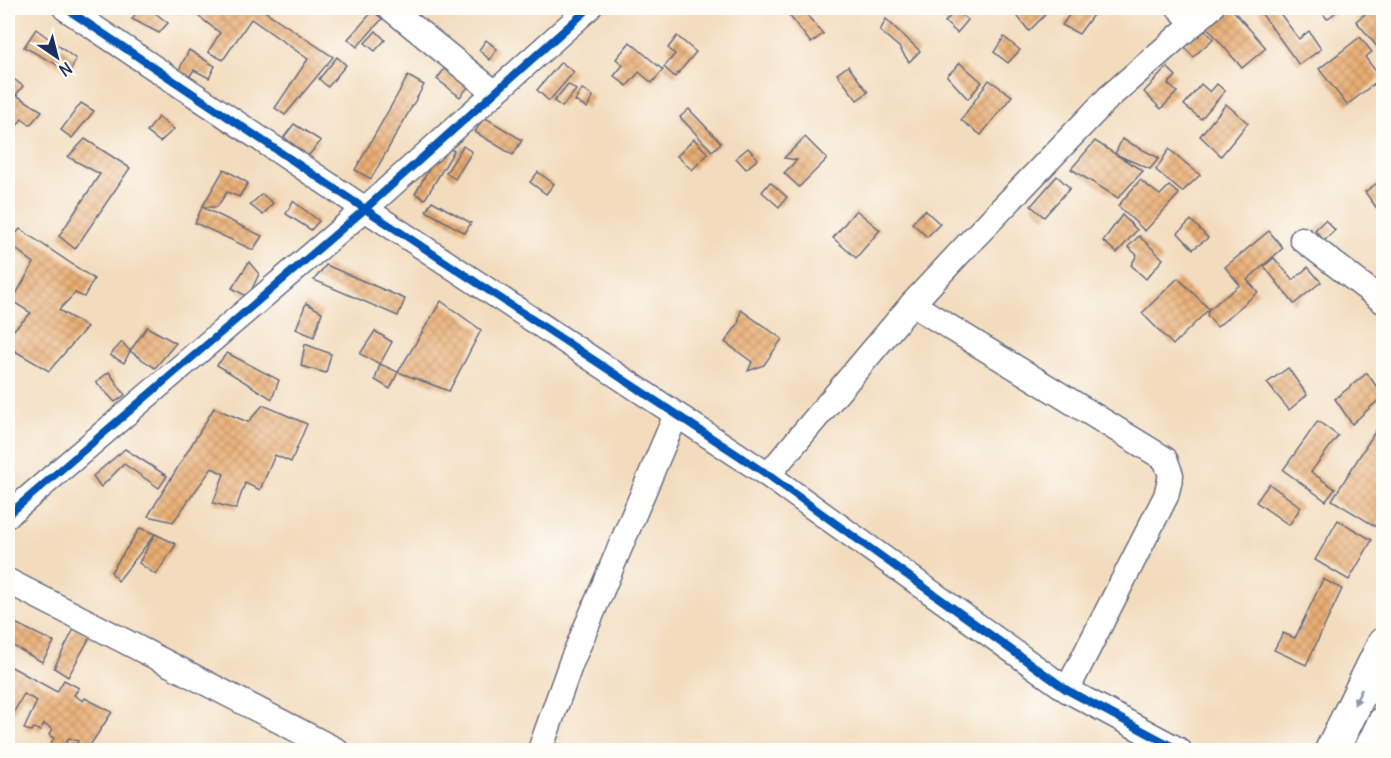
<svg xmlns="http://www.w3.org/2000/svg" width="1391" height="758" font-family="Delius,sans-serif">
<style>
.building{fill:url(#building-cross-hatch)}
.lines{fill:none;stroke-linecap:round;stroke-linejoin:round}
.street-casing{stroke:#676c7f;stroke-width:27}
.highway-casing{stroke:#676c7f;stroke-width:36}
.street{stroke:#fff;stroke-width:24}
.highway{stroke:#fff;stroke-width:33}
.cycleway-casing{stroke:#fdfcf7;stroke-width:11}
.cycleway{stroke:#0057b8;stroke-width:8}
.oneway{fill:#8d97ae}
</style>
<defs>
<pattern id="building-cross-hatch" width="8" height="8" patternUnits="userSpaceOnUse" patternTransform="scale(1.5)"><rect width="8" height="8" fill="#eaae73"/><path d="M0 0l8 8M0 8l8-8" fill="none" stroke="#bd8e62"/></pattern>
</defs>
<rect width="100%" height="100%" fill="#fdfcf7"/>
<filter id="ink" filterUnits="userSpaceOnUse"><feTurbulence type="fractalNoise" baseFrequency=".0167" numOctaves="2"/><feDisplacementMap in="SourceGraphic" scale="12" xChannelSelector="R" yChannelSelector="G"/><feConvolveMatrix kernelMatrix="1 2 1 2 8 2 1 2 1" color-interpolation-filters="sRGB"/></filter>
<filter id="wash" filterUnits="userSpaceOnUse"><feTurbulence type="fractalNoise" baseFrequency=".008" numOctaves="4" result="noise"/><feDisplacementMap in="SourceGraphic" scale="24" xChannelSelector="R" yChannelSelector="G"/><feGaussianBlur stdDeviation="1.35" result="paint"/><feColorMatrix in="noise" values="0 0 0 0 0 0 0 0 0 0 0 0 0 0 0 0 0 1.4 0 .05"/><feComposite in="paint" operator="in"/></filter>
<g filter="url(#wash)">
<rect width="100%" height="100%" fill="#f3dcbd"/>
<g id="blocks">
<g class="building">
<path d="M139,8H158L154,12L168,23L159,33L132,19Z"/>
<path d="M170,8H232L235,10L236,8H260L333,57L285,115L275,108L308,59L251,19L223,60L208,52L220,33L189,9L182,14Z"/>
<path d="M787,8H801L823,34L811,43L785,10Z"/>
<path d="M938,8H958L955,10L968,20L957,33L945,22L951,15Z"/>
<path d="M1011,8H1037L1045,15L1029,31Z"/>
<path d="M1074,8H1098L1079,34L1062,25Z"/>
<path d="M1227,8H1231L1266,48L1242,68L1206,26Z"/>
<path d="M1262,8H1276L1299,39L1309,31L1321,49L1299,65L1259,10Z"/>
<path d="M1319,8H1339L1340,9L1327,19Z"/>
<path d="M1373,8H1383V54L1356,21Z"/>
<path d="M373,11L382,19L357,47L348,39Z"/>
<path d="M886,19L920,51L909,62L899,47L880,31Z"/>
<path d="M1203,28L1213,39L1193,57L1183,45Z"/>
<path d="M36,29L76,59L70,72L24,47Z"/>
<path d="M376,31L385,40L375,51L365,43Z"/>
<path d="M677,36L696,52L675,77L664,67L675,54L668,48Z"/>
<path d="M1004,37L1020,50L1008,63L994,52Z"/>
<path d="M1360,37L1372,52L1365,57L1381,78L1347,105L1319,69Z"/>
<path d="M486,40L497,49L490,60L479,50Z"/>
<path d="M630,42L663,70L652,83L639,72L627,86L614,76L623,65L616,59Z"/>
<path d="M189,50L215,66L209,78L194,70L189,77L178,72Z"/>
<path d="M337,57L346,65L328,87L319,79Z"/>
<path d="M561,62L574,72L549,101L537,90Z"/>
<path d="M960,63L982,82L968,99L947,76Z"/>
<path d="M848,66L868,92L857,100L837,74Z"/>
<path d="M1167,67L1176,76L1168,84L1177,92L1161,109L1144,92Z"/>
<path d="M445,68L469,86L460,97L437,79Z"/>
<path d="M8,75L23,86L16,95L42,111L30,125L22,119L14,129L8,125V109L14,111L16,95L8,106Z"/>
<path d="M408,76L424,85L371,179L355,170Z"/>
<path d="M989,80L1012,96L981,135L961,120Z"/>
<path d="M568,84L576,90L562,107L554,101Z"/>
<path d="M1201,84L1210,92L1217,84L1225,91L1201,119L1184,105Z"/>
<path d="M582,89L593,96L587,108L575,101Z"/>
<path d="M81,103L94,111L72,138L61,130Z"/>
<path d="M1226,104L1248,123L1221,156L1200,136Z"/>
<path d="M689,109L721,143L712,151L680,117Z"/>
<path d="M158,117L174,129L160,142L147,132Z"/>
<path d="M484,117L522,140L513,155L475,132Z"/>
<path d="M294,124L321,141L308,156L284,137Z"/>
<path d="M805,137L827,159L799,187L784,173L797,160L784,158Z"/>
<path d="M85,139L130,168L75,249L59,236L100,174L68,157Z"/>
<path d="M694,139L708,154L692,170L677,156Z"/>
<path d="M1122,139L1159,158L1150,169L1115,154L1143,171L1118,198L1071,169L1095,141L1115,154Z"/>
<path d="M443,145L454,151L425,199L415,194Z"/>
<path d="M463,146L472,152L455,179L446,173Z"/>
<path d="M748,148L758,159L746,169L736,158Z"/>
<path d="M1169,149L1200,175L1182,192L1156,170Z"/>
<path d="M224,169L248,183L239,197L227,192L217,207H202L262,236L253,250L195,223L202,207Z"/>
<path d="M538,172L554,184L546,194L530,182Z"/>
<path d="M1057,176L1070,188L1044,217L1031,206Z"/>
<path d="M1383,179V217L1365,192Z"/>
<path d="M1140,180L1160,195L1169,186L1179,194L1145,231L1118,206Z"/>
<path d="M770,182L787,197L779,207L762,192Z"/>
<path d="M262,194L273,203L263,215L250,205Z"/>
<path d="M293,201L319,221L311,230L286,214Z"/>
<path d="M432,201L471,223L465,233L426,211Z"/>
<path d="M856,210L880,230L856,258L833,238Z"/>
<path d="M925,210L940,224L927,237L912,223Z"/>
<path d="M1122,215L1137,230L1117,253L1103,241Z"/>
<path d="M1191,220L1208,238L1193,249L1178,233Z"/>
<path d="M1325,220L1335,230L1324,241L1315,230Z"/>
<path d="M20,229L94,279L84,297L75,293L59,310L87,327L49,371L8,347V335L31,313L12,301L34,263L8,243Z"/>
<path d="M1269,231L1283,248L1247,280L1258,292L1217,327L1207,315L1209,309L1173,345L1142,313L1178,278L1209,309L1240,285L1225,267Z"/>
<path d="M1139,236L1163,259L1146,279L1131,265L1137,255L1128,247Z"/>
<path d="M1274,258L1293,280L1308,267L1321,282L1294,304L1264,266Z"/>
<path d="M249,262L259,274L248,297L232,288Z"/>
<path d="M326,265L405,299L398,316L314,280Z"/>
<path d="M441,301L481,330L449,391L398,372Z"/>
<path d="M306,303L322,312L314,337L296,329Z"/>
<path d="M741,310L782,339L764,365L748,371L752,362L725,342L738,324Z"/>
<path d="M147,327L176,343L155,368L130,351Z"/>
<path d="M375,331L392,342L380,364L360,354Z"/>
<path d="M122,342L130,351L124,363L110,355Z"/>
<path d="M305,344L331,354L326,373L301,366Z"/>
<path d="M227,353L279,380L272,399L217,365Z"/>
<path d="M380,364L398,372L390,389L375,380Z"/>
<path d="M1288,368L1307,395L1289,410L1267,383Z"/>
<path d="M109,372L125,395L115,402L96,382Z"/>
<path d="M1367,373L1383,396L1352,424L1335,399Z"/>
<path d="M263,405L307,424L291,462L275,455L260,490L245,483L236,509L213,503L224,474L212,468L173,522L148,516L214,408L248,422Z"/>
<path d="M1383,419V517L1378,528L1332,500Z"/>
<path d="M1318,421L1338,436L1311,472L1335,489L1326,501L1283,470Z"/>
<path d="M125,449L167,476L159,488L124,464L101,487L93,476Z"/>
<path d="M1269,484L1301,507L1289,525L1256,502Z"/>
<path d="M1338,520L1372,540L1349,580L1315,560Z"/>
<path d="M140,528L155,534L118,581L111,572Z"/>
<path d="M155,534L176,544L156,575L139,563Z"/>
<path d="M1323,579L1342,589L1306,665L1274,650L1283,633L1295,638Z"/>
<path d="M13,622L54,642L42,662L8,643V633Z"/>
<path d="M75,627L91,635L68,677L54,668Z"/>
<path d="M8,665L57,692L64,680L79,688L74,695L83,701L85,698L112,712L87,750H81L75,747L78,741L69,738L62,750H47L54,738L49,735L52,729L44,724L40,731L34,728L31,731L24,729L37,701L24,694L11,717L8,715Z"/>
</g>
</g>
</g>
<g filter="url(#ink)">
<use href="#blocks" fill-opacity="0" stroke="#676c7f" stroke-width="1.5"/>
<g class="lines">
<defs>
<g id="street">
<path d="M65,8L365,209L768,475L1067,690L1179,750"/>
<path d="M390,8L495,93"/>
<path d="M1179,8L1194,23"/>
<path d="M1302,239L1384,302"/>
<path d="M912,304L1165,459L1171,475L1166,496L1067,690"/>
<path d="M768,475L912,304L968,244L1109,97L1211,8"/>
<path d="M8,515L365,209L589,8"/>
<path d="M8,581L336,750"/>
<path d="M540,750L571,663L676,415"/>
</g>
<g id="highway">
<path d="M1332,750L1384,644"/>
<path d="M1371,750L1384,723"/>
</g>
</defs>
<use href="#street" class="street-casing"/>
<use href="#highway" class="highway-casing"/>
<use href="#street" class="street"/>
<use href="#highway" class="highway"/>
<defs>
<g id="cycleway">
<path d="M65,8L365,209L768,475L1067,690L1179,750"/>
<path d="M8,515L365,209L589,8"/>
</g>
</defs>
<use href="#cycleway" class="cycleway-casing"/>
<use href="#cycleway" class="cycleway"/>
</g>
<defs><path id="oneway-solid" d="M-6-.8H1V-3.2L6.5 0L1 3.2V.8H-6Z" transform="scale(1.5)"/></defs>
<use class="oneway" href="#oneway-solid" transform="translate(1358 697) rotate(116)"/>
</g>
<rect width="1391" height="758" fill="none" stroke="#fdfcf7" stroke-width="30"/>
<g transform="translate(57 57) rotate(145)" stroke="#fdfcf7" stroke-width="4.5" paint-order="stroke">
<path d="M0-4.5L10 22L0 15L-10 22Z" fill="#1b2f5e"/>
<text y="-9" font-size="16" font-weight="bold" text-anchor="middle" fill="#1b2f5e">N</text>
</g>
</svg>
